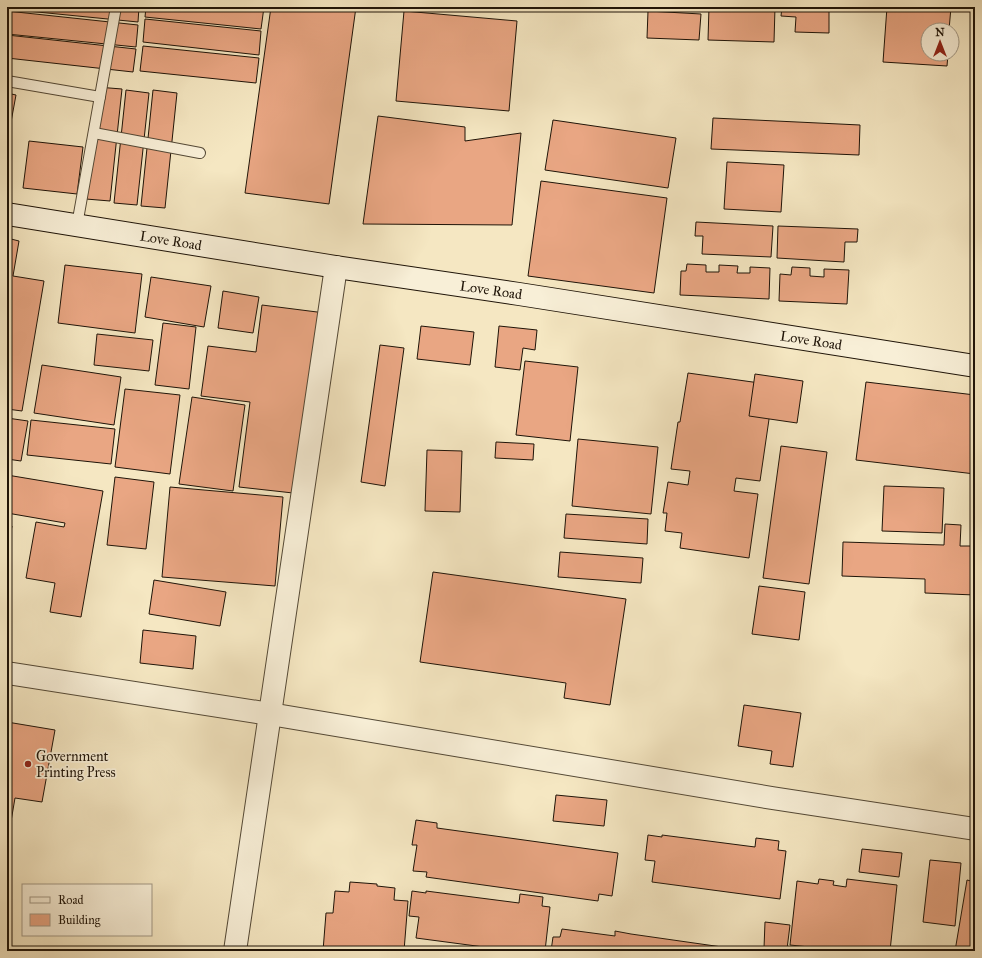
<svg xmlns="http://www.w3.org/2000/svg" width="982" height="958" font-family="'IM FELL Great Primer',serif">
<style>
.building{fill:#e9a683;stroke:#1f1408}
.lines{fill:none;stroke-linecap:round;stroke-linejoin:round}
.service-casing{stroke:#544936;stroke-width:12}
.tertiary-casing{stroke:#544936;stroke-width:24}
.secondary-casing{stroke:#1f1408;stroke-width:24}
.service{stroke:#f8efd7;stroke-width:10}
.tertiary{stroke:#f8efd7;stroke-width:22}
.secondary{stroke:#f8efd7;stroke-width:22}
.poi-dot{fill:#8f2418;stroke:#f8efd7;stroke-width:1.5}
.labels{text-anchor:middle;stroke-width:3.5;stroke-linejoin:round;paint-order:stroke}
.street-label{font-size:14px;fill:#1f1408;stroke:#f8efd7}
.poi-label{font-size:14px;fill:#1f1408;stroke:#f8efd7;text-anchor:start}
</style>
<rect width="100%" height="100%" fill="#f5e7c2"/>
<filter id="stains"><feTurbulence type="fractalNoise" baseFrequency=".005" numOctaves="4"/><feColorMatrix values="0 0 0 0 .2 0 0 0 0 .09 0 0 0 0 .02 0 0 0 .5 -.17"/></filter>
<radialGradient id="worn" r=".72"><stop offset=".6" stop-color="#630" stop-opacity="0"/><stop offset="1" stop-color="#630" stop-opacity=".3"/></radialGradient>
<g class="building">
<path d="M7,7H139L138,22L7,9Z"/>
<path d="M146,7H264L261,29L145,17Z"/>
<path d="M271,7H356L329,204L245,193Z"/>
<rect x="627" y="7" width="17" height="4"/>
<path d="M709,7H775L774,42L708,40Z"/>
<path d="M782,7H829V33L795,32L796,17L781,16Z"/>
<path d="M887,7H951L949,30H928V54H948L947,66L883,62Z"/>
<path d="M7,11L138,25L136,47L7,34Z"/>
<path d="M404,11L517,21L509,111L396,101Z"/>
<path d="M648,11L701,14L699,40L647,38Z"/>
<path d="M145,19L261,31L259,55L143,42Z"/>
<path d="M975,31V63H972Z"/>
<path d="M7,35L136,49L133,72L7,58Z"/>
<path d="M143,46L259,58L256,83L140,71Z"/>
<path d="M97,87L122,89L110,201L86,199Z"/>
<path d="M126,90L149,93L137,205L114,203Z"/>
<path d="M153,90L177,93L165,208L141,206Z"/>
<path d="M7,93L16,95L11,122L7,121Z"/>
<path d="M378,116L465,127V141L521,133L512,225L363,224Z"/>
<path d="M713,118L860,125L859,155L711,149Z"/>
<path d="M553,120L676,138L668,188L545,170Z"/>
<path d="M29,141L83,147L77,194L23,188Z"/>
<path d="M727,162L784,165L781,212L724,209Z"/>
<path d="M541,181L667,198L654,293L528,276Z"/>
<path d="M696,222L773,226L771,257L702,254L703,236H695Z"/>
<path d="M778,226L858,229L857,242H845L844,262L777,258Z"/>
<path d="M7,238L19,241L13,276L44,281L22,411L7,409Z"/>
<path d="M687,264L706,265V272H719V265L738,266L737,273H750V267L770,268L769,299L680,295L681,271H686Z"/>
<path d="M65,265L142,274L135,333L58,323Z"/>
<path d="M792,267L810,268V276L824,277V269L849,270L847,304L779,301L780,274L791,275Z"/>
<path d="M151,277L211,286L204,327L145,317Z"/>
<path d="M223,291L259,297L253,333L218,328Z"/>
<path d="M262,305L325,313L302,494L239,487L250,402L201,396L208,346L256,352Z"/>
<path d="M163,323L196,327L189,389L155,385Z"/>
<path d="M421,326L474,332L470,365L417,359Z"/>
<path d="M499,326L537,330L535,350L523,348L520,370L495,367Z"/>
<path d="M97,334L153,340L149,371L94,365Z"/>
<path d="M380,345L404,348L385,486L361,482Z"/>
<path d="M525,361L578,367L570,441L516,435Z"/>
<path d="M42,365L121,377L114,425L34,413Z"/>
<path d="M688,373L774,385L760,481L736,478L734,491L758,494L749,558L680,548L682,533L665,531L667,513H663L668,482L688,485L690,471L671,469L678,422H680Z"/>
<path d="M755,374L803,381L797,423L749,416Z"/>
<path d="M866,382L975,395V474L856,460Z"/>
<path d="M125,389L180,395L170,474L115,467Z"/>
<path d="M192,397L245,405L233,491L179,484Z"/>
<path d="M7,418L28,421L21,461L7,459Z"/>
<path d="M31,420L115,429L111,464L27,455Z"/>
<path d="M578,439L658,447L651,514L572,506Z"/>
<path d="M496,442L534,444L533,460L495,458Z"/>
<path d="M781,446L827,452L809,584L763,578Z"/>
<path d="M427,450L462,451L460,512L425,511Z"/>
<path d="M7,475L103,491L81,617L50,612L55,583L26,578L36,522L64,527L65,523L7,513Z"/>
<path d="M115,477L154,482L146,549L107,545Z"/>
<path d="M884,486L944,488L942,533L882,531Z"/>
<path d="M170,487L283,497L275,586L162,577Z"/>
<path d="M566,514L648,519L647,544L564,538Z"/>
<path d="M945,524L961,525L960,546H975V595L925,593V579L842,576L843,542L944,545Z"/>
<path d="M7,525L12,526L7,553Z"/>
<path d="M560,552L643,558L641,583L558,577Z"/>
<path d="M433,572L626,599L610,705L564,698L566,683L420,662Z"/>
<path d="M154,580L226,592L220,626L149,614Z"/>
<path d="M759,586L805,592L799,640L752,634Z"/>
<path d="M143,630L196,636L193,669L140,663Z"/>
<path d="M744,705L801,713L793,767L770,764L772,751L738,746Z"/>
<path d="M7,722L55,730L42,802L15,798L7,845Z"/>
<path d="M556,795L607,800L604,826L553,821Z"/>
<path d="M416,820L437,823V828L618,853L612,896L599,894L598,901L426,877L427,872L413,871L417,845H412Z"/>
<path d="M648,835L662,837V835L755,847L756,838L779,841L778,850L786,851L780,899L652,882L655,861L645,860Z"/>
<path d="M862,849L902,853L899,877L859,872Z"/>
<path d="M930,860L961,863L955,926L923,922Z"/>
<path d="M819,879L834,881L833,885L846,887L847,879L897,885L890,951H848L790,945L797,881L818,884Z"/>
<path d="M967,880L975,882V951H955Z"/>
<path d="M350,882L377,884V886L395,888L394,900L408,901L404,951H323L326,913H333L335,891L349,892Z"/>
<path d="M412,891L426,893V891L519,903L520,894L543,897L542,906L550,907L545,951H514L416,938L419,917L409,916Z"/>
<path d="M765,922L790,925L787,949L764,948Z"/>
<path d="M562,929L615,936V931L631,934L729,948V951H551L553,937H560Z"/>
</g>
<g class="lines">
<defs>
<g id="service">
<path d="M7,81L100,97"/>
<path d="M94,133L200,153"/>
<path d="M77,225L116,7"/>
</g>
<g id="tertiary">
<path d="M7,673L270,714L772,798L975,829"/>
<path d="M235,951L336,267"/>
</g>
<g id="secondary">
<path id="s1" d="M7,214L336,267L519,294L975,366"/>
</g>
</defs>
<use href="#service" class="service-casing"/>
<use href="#tertiary" class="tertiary-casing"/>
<use href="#secondary" class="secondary-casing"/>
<use href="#service" class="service"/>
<use href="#tertiary" class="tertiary"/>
<use href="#secondary" class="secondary"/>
</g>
<circle class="poi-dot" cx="28" cy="764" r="4"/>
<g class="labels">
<g class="street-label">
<text dy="5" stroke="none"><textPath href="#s1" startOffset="166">Love Road</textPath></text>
<text dy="5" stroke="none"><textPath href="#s1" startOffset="490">Love Road</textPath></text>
<text dy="5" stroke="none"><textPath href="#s1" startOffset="814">Love Road</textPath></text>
</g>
<g class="poi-label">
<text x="36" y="761">Government<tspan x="36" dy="16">Printing Press</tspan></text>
</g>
</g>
<rect width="982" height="958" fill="none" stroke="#f5e7c2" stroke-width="24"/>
<rect x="8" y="8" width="966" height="942" fill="none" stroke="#1f1408" stroke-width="2"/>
<rect x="12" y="12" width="958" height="934" fill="none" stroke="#1f1408"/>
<rect x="22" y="884" width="130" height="52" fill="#f8efd7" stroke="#a19784"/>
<rect x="30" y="897" width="20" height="6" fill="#f8efd7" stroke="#a19784"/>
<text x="58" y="904" font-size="12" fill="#1f1408">Road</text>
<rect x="30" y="914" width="20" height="12" fill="#e9a683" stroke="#a19784"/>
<text x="58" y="924" font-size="12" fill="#1f1408">Building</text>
<g transform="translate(940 42)"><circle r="19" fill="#f8efd7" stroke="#a19784"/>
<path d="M0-3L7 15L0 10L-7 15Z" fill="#8f2418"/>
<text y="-6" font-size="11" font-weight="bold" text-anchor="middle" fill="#1f1408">N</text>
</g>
<rect width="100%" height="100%" filter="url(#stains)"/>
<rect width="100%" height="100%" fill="url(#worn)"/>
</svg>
